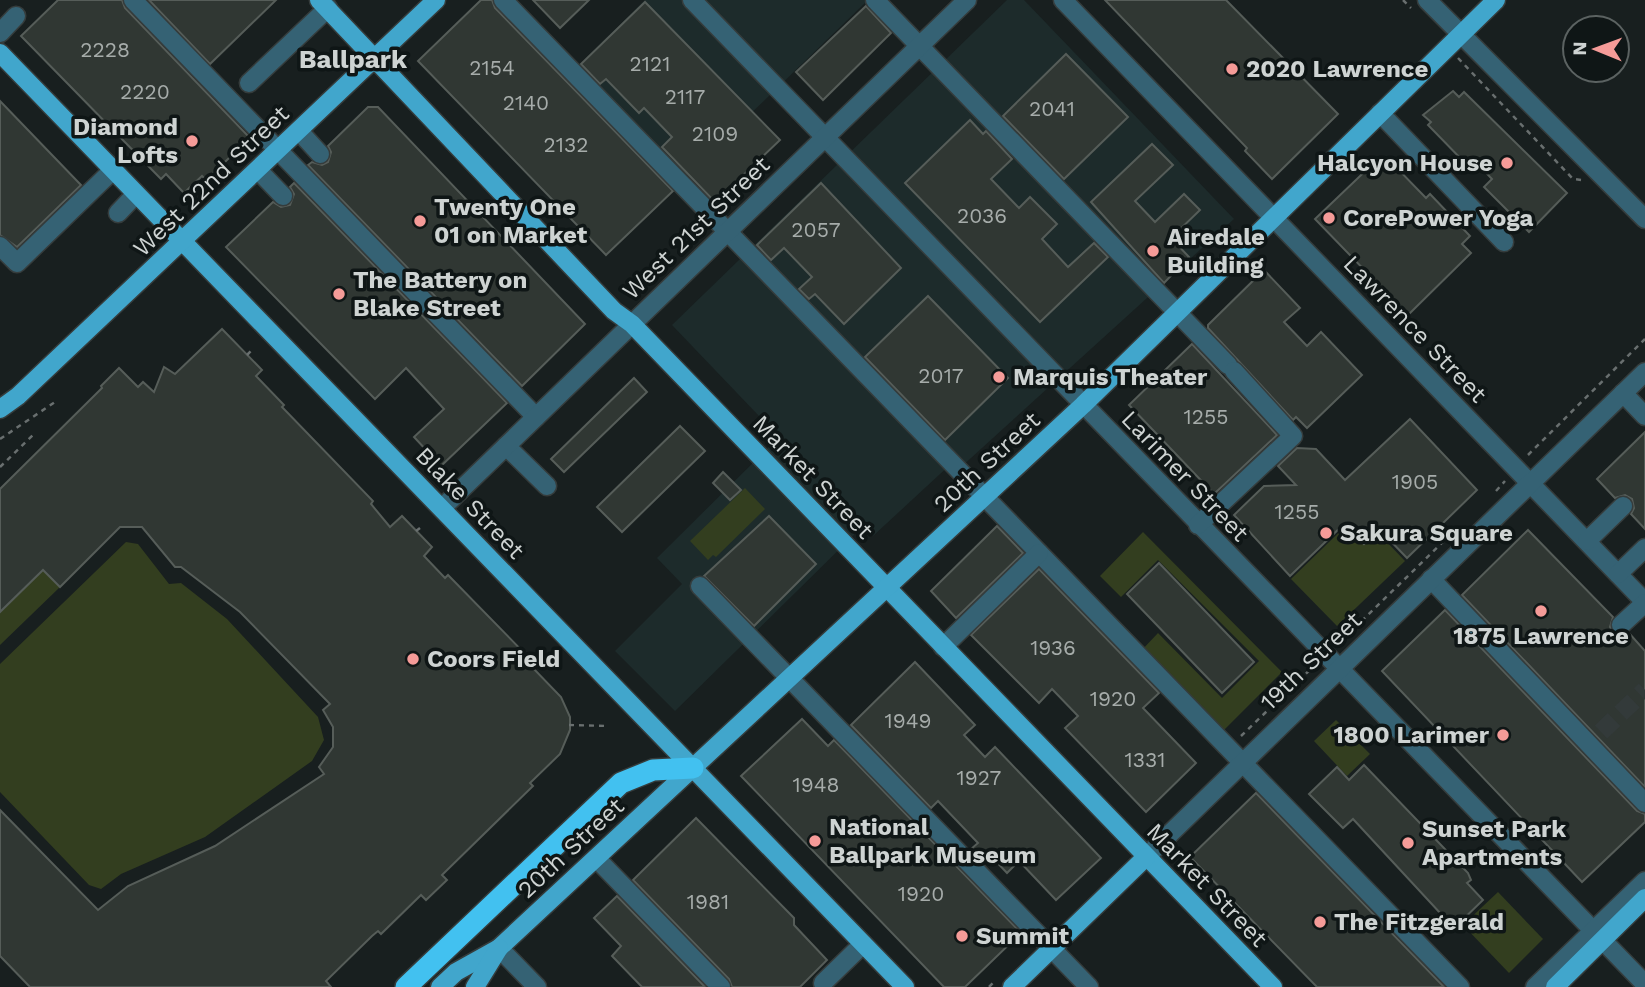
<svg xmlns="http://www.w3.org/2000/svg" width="1645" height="987" font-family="'Work Sans',sans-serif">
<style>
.built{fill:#1d2b2b}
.green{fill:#333e1f}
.building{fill:#303733;stroke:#565d59;stroke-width:2}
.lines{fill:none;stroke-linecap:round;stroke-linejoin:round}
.minor-tunnel{stroke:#333a3a;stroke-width:18;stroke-dasharray:18 9;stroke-linecap:butt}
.minor-casing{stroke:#353c3c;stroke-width:21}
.major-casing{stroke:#353c3c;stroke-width:21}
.highway-casing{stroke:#353c3c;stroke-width:24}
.path{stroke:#696f6f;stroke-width:2.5;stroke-dasharray:5 5;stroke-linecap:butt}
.minor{stroke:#356274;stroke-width:18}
.major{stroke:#41a6cc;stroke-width:18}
.highway{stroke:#42c1f0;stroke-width:21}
.poi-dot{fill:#f59b98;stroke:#0f1616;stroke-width:2.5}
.labels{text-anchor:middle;stroke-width:7;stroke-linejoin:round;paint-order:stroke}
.number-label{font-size:21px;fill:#a6acaa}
.poi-label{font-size:24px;font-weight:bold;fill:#ced3d2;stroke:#0f1616;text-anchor:start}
.street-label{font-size:24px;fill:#ced3d2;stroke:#0f1616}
.neighbourhood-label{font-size:26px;font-weight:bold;fill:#ced3d2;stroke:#0f1616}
</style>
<rect width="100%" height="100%" fill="#181f1f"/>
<g class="built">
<path d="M645,0H864L866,2L681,181L574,70Z"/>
<path d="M1007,0H1024L1234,219L960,468L953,462L873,536L863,526L675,711L615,651L682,584L657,558L779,437L672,325Z"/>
</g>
<g class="green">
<path d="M745,488L765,509L716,557L713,555L708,560L690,541Z"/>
<path d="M1359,513L1405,561L1337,626L1291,579Z"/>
<path d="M1143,532L1282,672L1221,733L1140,652L1158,633L1222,698L1259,661L1158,560L1121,597L1100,576Z"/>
<path d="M126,542L138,544L169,584L181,583L227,619L318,717L324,740L312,761L205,837L121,874L101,889L89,885L0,792V664Z"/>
<path d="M43,570L60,587L0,645V612Z"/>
<path d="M1336,720L1370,754L1347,776L1314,741Z"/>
<path d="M1498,892L1543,939L1509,973L1463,925Z"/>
</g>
<g class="building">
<path d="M58,0H122L125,8L250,138L206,180L202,176L184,193L166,174L161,179L21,36Z"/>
<path d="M149,0H276L210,64Z"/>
<path d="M481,0H492L495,8L673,191L606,255L418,61Z"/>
<path d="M533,0H589L560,28Z"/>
<path d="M1105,0H1226L1338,114L1272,179L1245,151L1247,148Z"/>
<path d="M645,2L780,140L715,202L662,147L672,137L644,108L639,113L606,79L600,84L581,64Z"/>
<path d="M866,6L891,33L823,100L796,72Z"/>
<path d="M1066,54L1128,117L1064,179L1003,116Z"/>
<path d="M1453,91L1459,97L1464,92L1567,193L1529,232L1484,187L1492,179L1474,160L1468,166L1428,125L1431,122L1423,115Z"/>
<path d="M0,101L81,185L17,247L0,235Z"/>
<path d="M368,107H378L585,324L522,386L308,165L312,162L322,165L328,162L331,152L328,146Z"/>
<path d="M970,120L983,134L986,131L1012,159L991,179L1019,208L1030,197L1057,224L1042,239L1068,267L1094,243L1108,257L1040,322L905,183Z"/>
<path d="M1152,144L1173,165L1135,201L1155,222L1184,194L1200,210L1171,238L1189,257L1164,283L1091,202Z"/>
<path d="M1379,158L1388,168L1393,164L1426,198L1430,194L1470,236L1462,244L1471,253L1408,315L1315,219Z"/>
<path d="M294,183L507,403L441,466L414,437L444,409L406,368L375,399L226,247L273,202L281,207L290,205L294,194L290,187Z"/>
<path d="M821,183L901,268L844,324L815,294L809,299L799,289L812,277L784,248L771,260L757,245Z"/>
<path d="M1264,270L1300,308L1284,322L1307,346L1321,332L1362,375L1307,428L1296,417L1293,420L1208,328V325Z"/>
<path d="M928,296L1008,378L945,440L865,357Z"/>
<path d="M222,329L262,370L256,376L284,405L282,407L373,501L371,504L390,527L402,516L432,547L424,556L445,578L448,575L534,663L531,666L561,697L570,717V730L560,754L530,783L533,786L442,875L447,880L426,900L421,895L381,934L378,931L372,936L326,981L331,987H30L0,956V810L98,910L128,886L215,846L324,774L319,767L333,747V727L323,710L330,704L240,612L181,567H175L142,527H120L60,587L43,570L0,612V489L102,388L101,386L119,368L138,387L143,382L154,392L164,367L175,374Z"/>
<path d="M1192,344L1277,435L1214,494L1129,405Z"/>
<path d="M634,378L647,392L564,472L551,459Z"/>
<path d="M1410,419L1477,490L1407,558L1379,529L1364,544L1344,524L1290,576L1234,515L1264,486L1296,485L1278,466L1297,448L1316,449L1345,480Z"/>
<path d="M680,426L705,451L622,532L597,507Z"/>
<path d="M1645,432V529L1631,514L1634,508L1632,499L1625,495L1615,498L1597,479Z"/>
<path d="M723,472L741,490L730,500L713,483Z"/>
<path d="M769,516L816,564L754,626L704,576Z"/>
<path d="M997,526L1023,553L956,618L931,591Z"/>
<path d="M1528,530L1613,617L1610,627L1613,633L1623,636L1629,633L1645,651V787L1462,595Z"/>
<path d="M1159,563L1254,662L1222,693L1127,594Z"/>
<path d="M1039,569L1159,693L1143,708L1196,763L1146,812L1065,728L1078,716L1052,689L1039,703L971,635Z"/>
<path d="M1445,610L1637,811L1645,814V822L1582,882L1382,671Z"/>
<path d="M915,662L975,725L964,735L985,757L995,747L1101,858L1056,900L1019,861L1007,873L991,856L984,863L971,849L978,843L938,801L931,808L851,725Z"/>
<path d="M802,719L828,746L834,740L1021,933L965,987H944L741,776Z"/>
<path d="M1364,765L1468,873L1471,880L1467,883L1483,900L1454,928L1353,819L1343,828L1309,794L1337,767L1349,780Z"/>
<path d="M1256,793L1444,987H1317L1190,857Z"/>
<path d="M696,818L794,918V925L827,960L800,987H732L729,979L633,880Z"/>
<path d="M617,896L705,987H642L612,956L621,946L594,918Z"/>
</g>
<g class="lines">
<path class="minor-tunnel" d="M1601,732L1645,690"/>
<defs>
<g id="minor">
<path d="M133,0L536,417"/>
<path d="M503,0L1460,987"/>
<path d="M692,0L1645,984"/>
<path d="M875,0L1228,365"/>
<path d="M1063,0L1645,602"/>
<path d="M1427,0L1645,219"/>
<path d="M0,33L16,16"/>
<path d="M249,83L328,8"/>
<path d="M1380,113L1504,242"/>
<path d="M299,131L320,154"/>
<path d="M258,170L283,196"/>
<path d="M118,213L136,194"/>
<path d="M0,246L17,263L113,170"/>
<path d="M1623,393L1645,416"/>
<path d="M506,446L547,486"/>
<path d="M442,508L967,0"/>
<path d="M1198,525L1293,436L1234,371"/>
<path d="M1587,541L1623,506"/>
<path d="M1618,574L1645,548"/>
<path d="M1431,579L1645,803"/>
<path d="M700,586L1089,987"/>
<path d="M1621,625L1645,603"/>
<path d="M943,647L1039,553"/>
<path d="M1146,857L1645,372"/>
<path d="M596,858L721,987"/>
<path d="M499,948L537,987"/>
<path d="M823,983L863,944"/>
<path d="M1535,987L1645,881"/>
</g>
<g id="major">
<path d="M319,0L614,311L632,324L1273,987"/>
<path d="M0,53L905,987"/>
<path d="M0,409L18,396L436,0"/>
<path d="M440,987L456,972L499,948L1083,405L1496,0"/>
<path d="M475,987L499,948"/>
<path d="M1012,987L1146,857"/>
<path d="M1555,987L1645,898"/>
</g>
<path id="highway" d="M406,987L621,783L653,770L693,768"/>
</defs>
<use href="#minor" class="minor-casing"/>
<use href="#major" class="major-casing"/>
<use href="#highway" class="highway-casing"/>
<g class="path">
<path d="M1403,0L1411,8"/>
<path d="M1458,58L1573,179L1582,180"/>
<path d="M247,355L251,351"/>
<path d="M0,439L55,402"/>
<path d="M1528,455L1645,339"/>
<path d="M0,467L34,434"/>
<path d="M1496,491L1505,481"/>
<path d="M416,531L420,528"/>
<path d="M1340,642L1448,537"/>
<path d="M569,725L609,726"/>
<path d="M1241,736L1314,666"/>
<path d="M989,987L996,980"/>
</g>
<use href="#minor" class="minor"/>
<use href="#major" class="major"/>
<use href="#highway" class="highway"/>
</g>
<g class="poi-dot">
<circle cx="1232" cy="69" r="7"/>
<circle cx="192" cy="141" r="7"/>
<circle cx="1507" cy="163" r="7"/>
<circle cx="1329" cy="218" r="7"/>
<circle cx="420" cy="221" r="7"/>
<circle cx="1153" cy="251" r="7"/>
<circle cx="339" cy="294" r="7"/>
<circle cx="999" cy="377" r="7"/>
<circle cx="1326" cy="533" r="7"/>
<circle cx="1541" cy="611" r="7"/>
<circle cx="413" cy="659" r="7"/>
<circle cx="1503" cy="735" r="7"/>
<circle cx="815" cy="841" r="7"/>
<circle cx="1408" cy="843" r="7"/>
<circle cx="1320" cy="922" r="7"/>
<circle cx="962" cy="936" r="7"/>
</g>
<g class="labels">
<g class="number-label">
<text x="105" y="57">2228</text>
<text x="650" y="71">2121</text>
<text x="492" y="75">2154</text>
<text x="145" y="99">2220</text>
<text x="685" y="104">2117</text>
<text x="526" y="110">2140</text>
<text x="1052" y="116">2041</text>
<text x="715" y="141">2109</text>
<text x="566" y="152">2132</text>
<text x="982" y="223">2036</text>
<text x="816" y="237">2057</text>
<text x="941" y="383">2017</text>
<text x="1206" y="424">1255</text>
<text x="1415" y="489">1905</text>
<text x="1297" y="519">1255</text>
<text x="1053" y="655">1936</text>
<text x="1113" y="706">1920</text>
<text x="908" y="728">1949</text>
<text x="1145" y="767">1331</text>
<text x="979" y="785">1927</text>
<text x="816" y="792">1948</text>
<text x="921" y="901">1920</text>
<text x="708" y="909">1981</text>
</g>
<g class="poi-label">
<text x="1246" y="77">2020 Lawrence</text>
<text x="178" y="135" text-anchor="end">Diamond<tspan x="178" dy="28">Lofts</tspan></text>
<text x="1493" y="171" text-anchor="end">Halcyon House</text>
<text x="434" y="215">Twenty One<tspan x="434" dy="28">01 on Market</tspan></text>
<text x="1343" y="226">CorePower Yoga</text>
<text x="1167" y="245">Airedale<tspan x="1167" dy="28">Building</tspan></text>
<text x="353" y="288">The Battery on<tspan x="353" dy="28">Blake Street</tspan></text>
<text x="1013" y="385">Marquis Theater</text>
<text x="1340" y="541">Sakura Square</text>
<text x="1541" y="644" text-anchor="middle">1875 Lawrence</text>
<text x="427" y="667">Coors Field</text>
<text x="1489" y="743" text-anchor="end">1800 Larimer</text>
<text x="829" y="835">National<tspan x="829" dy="28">Ballpark Museum</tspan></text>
<text x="1422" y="837">Sunset Park<tspan x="1422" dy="28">Apartments</tspan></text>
<text x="1334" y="930">The Fitzgerald</text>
<text x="976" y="944">Summit</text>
</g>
<g class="street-label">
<text transform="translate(211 181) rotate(-44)" y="8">West 22nd Street</text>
<text transform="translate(696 228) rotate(-44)" y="8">West 21st Street</text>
<text transform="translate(1415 329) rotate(46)" y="8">Lawrence Street</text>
<text transform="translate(987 462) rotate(-43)" y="8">20th Street</text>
<text transform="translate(1185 476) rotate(46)" y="8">Larimer Street</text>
<text transform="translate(813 477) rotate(46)" y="8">Market Street</text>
<text transform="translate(470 503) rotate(46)" y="8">Blake Street</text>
<text transform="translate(1311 661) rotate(-44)" y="8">19th Street</text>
<text transform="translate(571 848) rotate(-43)" y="8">20th Street</text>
<text transform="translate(1207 885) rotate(46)" y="8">Market Street</text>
</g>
<g class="neighbourhood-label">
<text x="353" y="68">Ballpark</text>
</g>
</g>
<g transform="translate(1596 49) rotate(271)"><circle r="33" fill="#0f1616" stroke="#5b6261" stroke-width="2"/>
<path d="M0-5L12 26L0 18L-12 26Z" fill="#f59b98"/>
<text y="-10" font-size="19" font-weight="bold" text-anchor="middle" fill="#ced3d2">N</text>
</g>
</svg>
